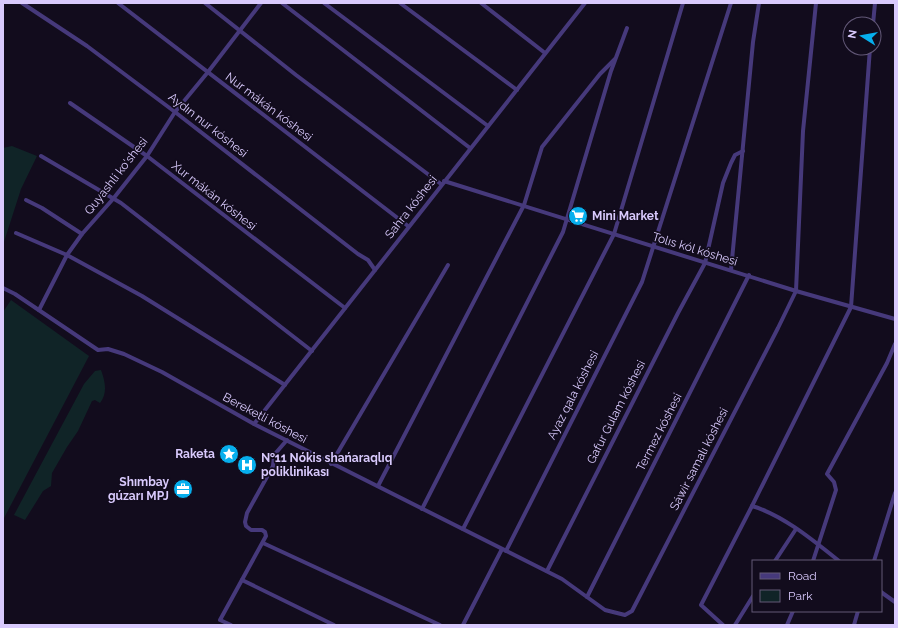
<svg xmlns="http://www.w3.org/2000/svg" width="898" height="628" font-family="Raleway,sans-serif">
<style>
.green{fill:#102427}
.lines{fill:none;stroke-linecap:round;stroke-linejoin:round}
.minor{stroke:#46397b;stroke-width:4}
.labels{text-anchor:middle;stroke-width:3.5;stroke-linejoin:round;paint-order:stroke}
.street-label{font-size:12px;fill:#d9cafd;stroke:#120c1d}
.poi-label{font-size:12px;font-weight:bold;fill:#d9cafd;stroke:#120c1d;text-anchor:start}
</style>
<rect width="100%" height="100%" fill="#120c1d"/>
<g class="green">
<path d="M12,146L37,156L21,189L3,245V148Z"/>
<path d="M11,300L89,356L3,520V312Z"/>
<path d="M101,370C105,381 108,393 100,403L95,400L92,401L78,431L67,447L52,473L51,486L43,491L25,520L14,515L84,384L95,371Z"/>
</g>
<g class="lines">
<g class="minor">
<path d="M22,3L87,46L175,112L358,254L368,260L375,270"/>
<path d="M118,3L408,226"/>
<path d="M205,3L296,75L441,184"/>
<path d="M282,3L470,148"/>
<path d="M324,3L488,126"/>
<path d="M400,3L517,90"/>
<path d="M481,3L545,53"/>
<path d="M873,24L875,3"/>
<path d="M70,103L147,156L345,308"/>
<path d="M41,156L121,203L312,351"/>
<path d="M444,181L796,291L895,319"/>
<path d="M26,200L42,208L82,234"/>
<path d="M16,233L67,255L142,296L285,385"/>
<path d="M731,270L753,42L759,3"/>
<path d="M3,288L15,294L98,350L108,349L124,354L162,372L254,424L562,579L605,610L625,615L632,611L778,328L796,291L803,131L816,3"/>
<path d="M39,310L67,255L82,234L113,199L147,156L175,112L208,72L261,3"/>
<path d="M254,424L585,3"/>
<path d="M331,464L448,265"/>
<path d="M378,486L524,205L542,147L600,74L615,59"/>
<path d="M752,506C783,515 814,541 839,561"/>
<path d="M422,509L563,232L611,71L627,28"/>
<path d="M463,529L614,234L683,3"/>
<path d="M263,543L440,625"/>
<path d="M506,551L642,282L731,3"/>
<path d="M775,561L796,529"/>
<path d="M813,561L836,490L834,482L827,474L887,363L895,344"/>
<path d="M874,561L895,493"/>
<path d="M547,571L678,313L705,263L723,183L731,163L735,155L743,151"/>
<path d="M242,580L334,625"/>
<path d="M881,592L895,602"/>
<path d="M587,597L749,275"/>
<path d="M231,625L220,620L266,536L265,532L262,530H251L246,526L245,522L247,513L273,466L274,455L287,440"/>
<path d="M463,625L502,549"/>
<path d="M723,625L701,605L752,506L851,307L870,48"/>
<path d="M735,625L753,596"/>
<path d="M787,625L793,611"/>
<path d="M854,625L858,611"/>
</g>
</g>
<defs>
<symbol id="supermarket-disc" viewBox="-11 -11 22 22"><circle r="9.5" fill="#07afed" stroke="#120c1d"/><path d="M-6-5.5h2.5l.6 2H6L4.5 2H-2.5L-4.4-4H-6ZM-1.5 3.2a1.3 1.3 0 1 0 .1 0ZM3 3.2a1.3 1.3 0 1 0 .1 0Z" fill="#fff"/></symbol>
<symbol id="sight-disc" viewBox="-11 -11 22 22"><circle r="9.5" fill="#07afed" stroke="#120c1d"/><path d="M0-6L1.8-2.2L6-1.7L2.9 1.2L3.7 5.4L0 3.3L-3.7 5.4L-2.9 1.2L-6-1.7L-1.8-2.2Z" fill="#fff"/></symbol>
<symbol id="hospital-disc" viewBox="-11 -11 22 22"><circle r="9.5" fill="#07afed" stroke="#120c1d"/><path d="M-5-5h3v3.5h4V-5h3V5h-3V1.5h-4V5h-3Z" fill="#fff"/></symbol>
<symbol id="office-disc" viewBox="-11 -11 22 22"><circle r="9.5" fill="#07afed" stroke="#120c1d"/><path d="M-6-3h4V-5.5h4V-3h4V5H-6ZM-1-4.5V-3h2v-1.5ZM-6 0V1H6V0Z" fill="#fff"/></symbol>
</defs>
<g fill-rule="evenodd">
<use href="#supermarket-disc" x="567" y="205" width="22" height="22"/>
<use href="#sight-disc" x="218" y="443" width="22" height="22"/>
<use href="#hospital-disc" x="236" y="454" width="22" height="22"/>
<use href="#office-disc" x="172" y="478" width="22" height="22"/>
</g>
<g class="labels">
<g class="street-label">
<text transform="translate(269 107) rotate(37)" y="4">Nur mákán kóshesi</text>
<text transform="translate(208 125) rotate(38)" y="4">Aydın nur kóshesi</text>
<text transform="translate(116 176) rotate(-52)" y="4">Quyashli ko'shesi</text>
<text transform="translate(214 196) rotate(38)" y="4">Xur mákán kóshesi</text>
<text transform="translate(411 207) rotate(-52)" y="4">Sahra kóshesi</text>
<text transform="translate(695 249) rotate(17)" y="4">Tolıs kól kóshesi</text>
<text transform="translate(573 395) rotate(-63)" y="4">Ayaz qala kóshesi</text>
<text transform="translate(616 412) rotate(-63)" y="4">Gafur Gulam kóshesi</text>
<text transform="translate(265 418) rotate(28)" y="4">Bereketli kóshesi</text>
<text transform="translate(659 432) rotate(-63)" y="4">Termez kóshesi</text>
<text transform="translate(699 459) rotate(-63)" y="4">Sáwir samalı kóshesi</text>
</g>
<g class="poi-label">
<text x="592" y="220">Mini Market</text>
<text x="215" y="458" text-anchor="end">Raketa</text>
<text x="261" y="462">№11 Nókis shańaraqlıq<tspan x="261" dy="14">poliklinikası</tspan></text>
<text x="169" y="486" text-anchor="end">Shımbay<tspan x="169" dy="14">gúzarı MPJ</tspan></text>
</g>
</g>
<rect width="898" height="628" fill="none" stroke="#d9cafd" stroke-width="8"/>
<rect x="752" y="560" width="130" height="52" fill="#120c1d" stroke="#625877"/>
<rect x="760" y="573" width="20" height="6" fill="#46397b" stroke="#625877"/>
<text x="788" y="580" font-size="12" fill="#d9cafd">Road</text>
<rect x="760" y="590" width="20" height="12" fill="#102427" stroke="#625877"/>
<text x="788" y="600" font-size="12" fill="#d9cafd">Park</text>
<g transform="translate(862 36) rotate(281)"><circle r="19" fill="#120c1d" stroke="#625877"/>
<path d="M0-3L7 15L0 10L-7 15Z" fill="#07afed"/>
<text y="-6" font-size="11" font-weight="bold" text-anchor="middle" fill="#d9cafd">N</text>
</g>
</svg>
